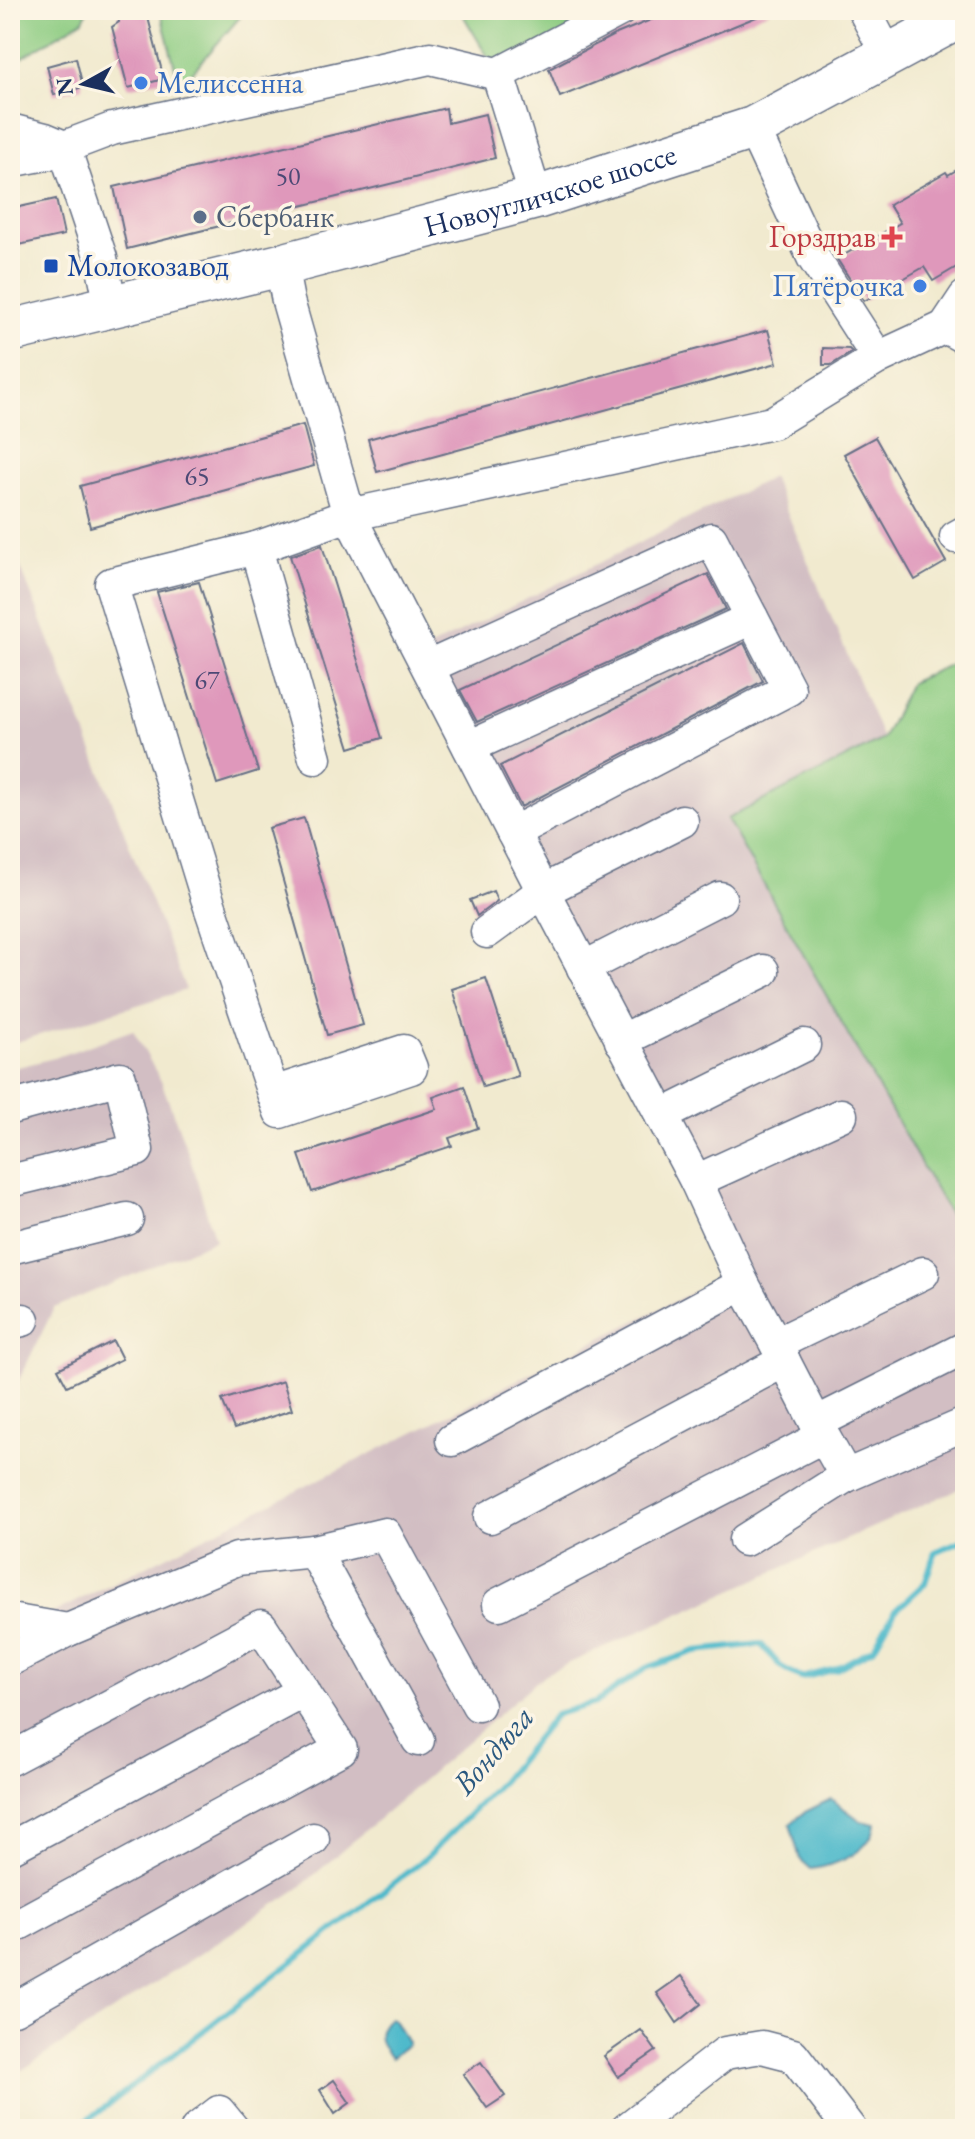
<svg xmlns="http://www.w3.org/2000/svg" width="975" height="2139" font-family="'EB Garamond',serif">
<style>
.industrial{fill:#d2bec3}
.green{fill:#8dcc82;stroke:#547e70;stroke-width:2}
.water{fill:#4eb9cb;stroke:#347494;stroke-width:2}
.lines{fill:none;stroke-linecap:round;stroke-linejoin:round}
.stream{stroke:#4eb9cb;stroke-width:6}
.building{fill:#df98bb}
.minor-casing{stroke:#667086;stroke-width:35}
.major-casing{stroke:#667086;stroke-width:45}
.minor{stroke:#fff;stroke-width:32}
.major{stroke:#fff;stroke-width:42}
.shop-dot{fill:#3f7fe0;stroke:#fcf5e5;stroke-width:3}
.service-dot{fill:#5c6f8a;stroke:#fcf5e5;stroke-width:3}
.health-dot{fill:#e0444e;stroke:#fcf5e5;stroke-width:3}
.transit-dot{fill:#1a4fb4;stroke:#fcf5e5;stroke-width:3}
.labels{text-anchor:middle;stroke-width:7;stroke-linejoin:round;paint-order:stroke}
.number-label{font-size:26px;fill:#4c4975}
.shop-label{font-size:30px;fill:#366cbe;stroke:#fcf5e5;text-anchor:start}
.street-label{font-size:30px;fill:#1b2f5e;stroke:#fcf5e5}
.service-label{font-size:30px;fill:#4e5e75;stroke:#fcf5e5;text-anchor:start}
.health-label{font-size:30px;fill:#be3a42;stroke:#fcf5e5;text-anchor:end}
.transit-label{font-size:30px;fill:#164399;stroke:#fcf5e5;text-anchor:start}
.water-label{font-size:32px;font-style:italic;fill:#2a587f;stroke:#fcf5e5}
</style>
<rect width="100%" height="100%" fill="#fcf5e5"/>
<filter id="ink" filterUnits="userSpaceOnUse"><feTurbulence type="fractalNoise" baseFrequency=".0125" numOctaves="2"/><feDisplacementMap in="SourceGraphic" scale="16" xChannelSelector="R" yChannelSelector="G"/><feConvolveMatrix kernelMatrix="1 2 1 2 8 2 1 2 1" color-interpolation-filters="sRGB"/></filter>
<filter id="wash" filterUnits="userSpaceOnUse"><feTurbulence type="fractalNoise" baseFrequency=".006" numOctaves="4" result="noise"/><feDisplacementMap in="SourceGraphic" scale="32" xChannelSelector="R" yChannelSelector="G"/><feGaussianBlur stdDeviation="1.8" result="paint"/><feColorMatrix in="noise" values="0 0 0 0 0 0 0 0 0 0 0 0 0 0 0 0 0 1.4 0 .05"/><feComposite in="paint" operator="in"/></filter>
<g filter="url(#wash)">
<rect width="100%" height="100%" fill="#f1eacf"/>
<g class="industrial">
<path d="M772,477L883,739L727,820L965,1242V1486L545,1674L298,1889L10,2078V1642L47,1616L735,1271L414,655Z"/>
<path d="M10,540L186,990L10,1044Z"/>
<path d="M133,1030L161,1081L189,1155L215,1240L54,1308L10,1398V1069L54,1058Z"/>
</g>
<g class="green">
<path d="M10,10H88L83,20L10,65Z"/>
<path d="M160,10H246L180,87Z"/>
<path d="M460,10H620L498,74Z"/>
<path d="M965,657V1242L727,819L883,739L910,683Z"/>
</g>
<g class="water">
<path d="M831,1799L861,1821L875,1824C872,1852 835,1866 811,1869L800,1859L790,1824L805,1812Z"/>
<path d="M389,2018L394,2020L408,2044L391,2058C379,2044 373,2032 389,2018Z"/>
</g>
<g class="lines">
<path class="stream" d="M73,2129L99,2112L427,1857L502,1781L556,1714L595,1703L646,1668L696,1651L761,1644L780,1666L801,1678L836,1669L874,1648L895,1611L925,1583L935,1552L965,1539"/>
</g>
<g id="blocks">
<g class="building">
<path d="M129,10H146L164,79L128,88L112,27L119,22L118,13Z"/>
<path d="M675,10L771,11L560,97L549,69L614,35Z"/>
<path d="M76,58L83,87L54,95L47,66Z"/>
<path d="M446,108L448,123L485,114L495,158L127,249L114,187Z"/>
<path d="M965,165V262L933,281L924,267L864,301L837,259L900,223L889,205L946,172L948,175Z"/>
<path d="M56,199L64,235L10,247V209Z"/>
<path d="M768,330L777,363L377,472L368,439Z"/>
<path d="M823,348L849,349L852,352L831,365H823Z"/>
<path d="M303,425L314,466L90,527L80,486Z"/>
<path d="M875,437L946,562L915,580L844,454Z"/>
<path d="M322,545L382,738L350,748L290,556Z"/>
<path d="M708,574L726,609L477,722L460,690Z"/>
<path d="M199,582L258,771L217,784L157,592Z"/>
<path d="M744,643L763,681L521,807L500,766Z"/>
<path d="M304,818L363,1025L327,1035L268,828Z"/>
<path d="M493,891L497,901L477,916L470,900Z"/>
<path d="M486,978L518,1076L483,1087L452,989Z"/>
<path d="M464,1086L478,1128L449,1138L452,1146L312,1192L299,1155L437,1109L433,1097Z"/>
<path d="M113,1341L122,1359L67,1386L58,1369Z"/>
<path d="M283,1381L292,1410L234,1429L222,1400Z"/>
<path d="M681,1976L701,2004L677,2023L657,1993Z"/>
<path d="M641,2030L656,2051L618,2077L604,2056Z"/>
<path d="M481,2062L505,2096L487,2108L463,2074Z"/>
<path d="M334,2080L350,2103L335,2114L320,2090Z"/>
</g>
</g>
</g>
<g filter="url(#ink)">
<use href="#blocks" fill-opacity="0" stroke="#667086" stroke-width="2"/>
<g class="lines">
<defs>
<g id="minor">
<path d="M864,10L888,56"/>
<path d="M498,74L536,198"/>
<path d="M10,130L45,139L64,147L101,258L111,306"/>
<path d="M10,161L46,154L112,129L430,58L498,74L620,10"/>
<path d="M281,265L288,301L349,515L543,891L696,1181L743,1284"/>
<path d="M945,327L965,297"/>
<path d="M878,358L945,327L965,338"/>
<path d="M956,537L965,532"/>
<path d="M256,548L315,758"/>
<path d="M428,667L711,539L789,689L513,833"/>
<path d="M469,747L752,618"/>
<path d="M487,932L543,891L682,821"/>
<path d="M583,968L720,898"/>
<path d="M621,1041L763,971"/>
<path d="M273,1093L404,1051L411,1068L280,1112L273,1093L206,895L111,584L256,548L349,515L772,423L878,358L813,257L753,128"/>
<path d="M10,1108L120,1078L137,1150L10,1181"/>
<path d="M661,1116L804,1045"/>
<path d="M696,1181L841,1115"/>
<path d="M10,1248L127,1219"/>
<path d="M10,1323L23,1320"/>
<path d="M965,1348L816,1423L846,1476L965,1424"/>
<path d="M784,1361L816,1423"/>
<path d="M452,1440L743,1284L776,1344"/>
<path d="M490,1517L784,1361L776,1344L923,1273"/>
<path d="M745,1540L846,1476"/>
<path d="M314,1551L418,1740"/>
<path d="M499,1604L822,1437"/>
<path d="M10,1620L68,1630"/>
<path d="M10,1660L68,1630L237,1559L314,1551L385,1534L478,1705"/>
<path d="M10,1759L261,1626L341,1749L10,1929"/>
<path d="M10,1848L304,1691"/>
<path d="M10,2002L14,2009L313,1839"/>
<path d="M197,2129L219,2112L233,2129"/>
<path d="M627,2129L725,2053L762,2047L793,2055L850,2129"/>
</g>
<g id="major">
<path id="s1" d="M10,331L281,265L536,198L753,128L965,14"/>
</g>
</defs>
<use href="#minor" class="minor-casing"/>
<use href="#major" class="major-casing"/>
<use href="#minor" class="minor"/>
<use href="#major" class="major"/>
</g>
</g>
<g class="shop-dot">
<circle cx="141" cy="83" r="8"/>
<circle cx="920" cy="286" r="8"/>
</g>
<circle class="service-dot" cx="200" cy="217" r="8"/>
<path class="health-dot" d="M888 225h8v8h8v8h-8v8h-8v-8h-8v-8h8z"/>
<rect class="transit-dot" x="43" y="258" width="16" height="16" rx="4"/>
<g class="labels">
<g class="number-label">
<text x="288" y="185">50</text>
<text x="197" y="485">65</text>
<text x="207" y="689">67</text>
</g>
<g class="shop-label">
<text x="157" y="93">Мелиссенна</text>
<text x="904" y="296" text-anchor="end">Пятёрочка</text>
</g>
<g class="street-label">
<text dy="10" stroke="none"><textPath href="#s1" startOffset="558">Новоугличское шоссе</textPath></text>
</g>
<g class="service-label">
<text x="216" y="227">Сбербанк</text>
</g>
<g class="health-label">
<text x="876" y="247">Горздрав</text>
</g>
<g class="transit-label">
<text x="67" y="276">Молокозавод</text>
</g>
<g class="water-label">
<text transform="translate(493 1750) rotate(-49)" y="11">Вондюга</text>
</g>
</g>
<rect width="975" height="2139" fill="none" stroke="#fcf5e5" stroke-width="40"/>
<g transform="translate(84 84) rotate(262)" stroke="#fcf5e5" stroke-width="6" paint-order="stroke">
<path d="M0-6L14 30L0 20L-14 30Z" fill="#1b2f5e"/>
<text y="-12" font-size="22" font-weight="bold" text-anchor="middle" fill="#1b2f5e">N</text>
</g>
</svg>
